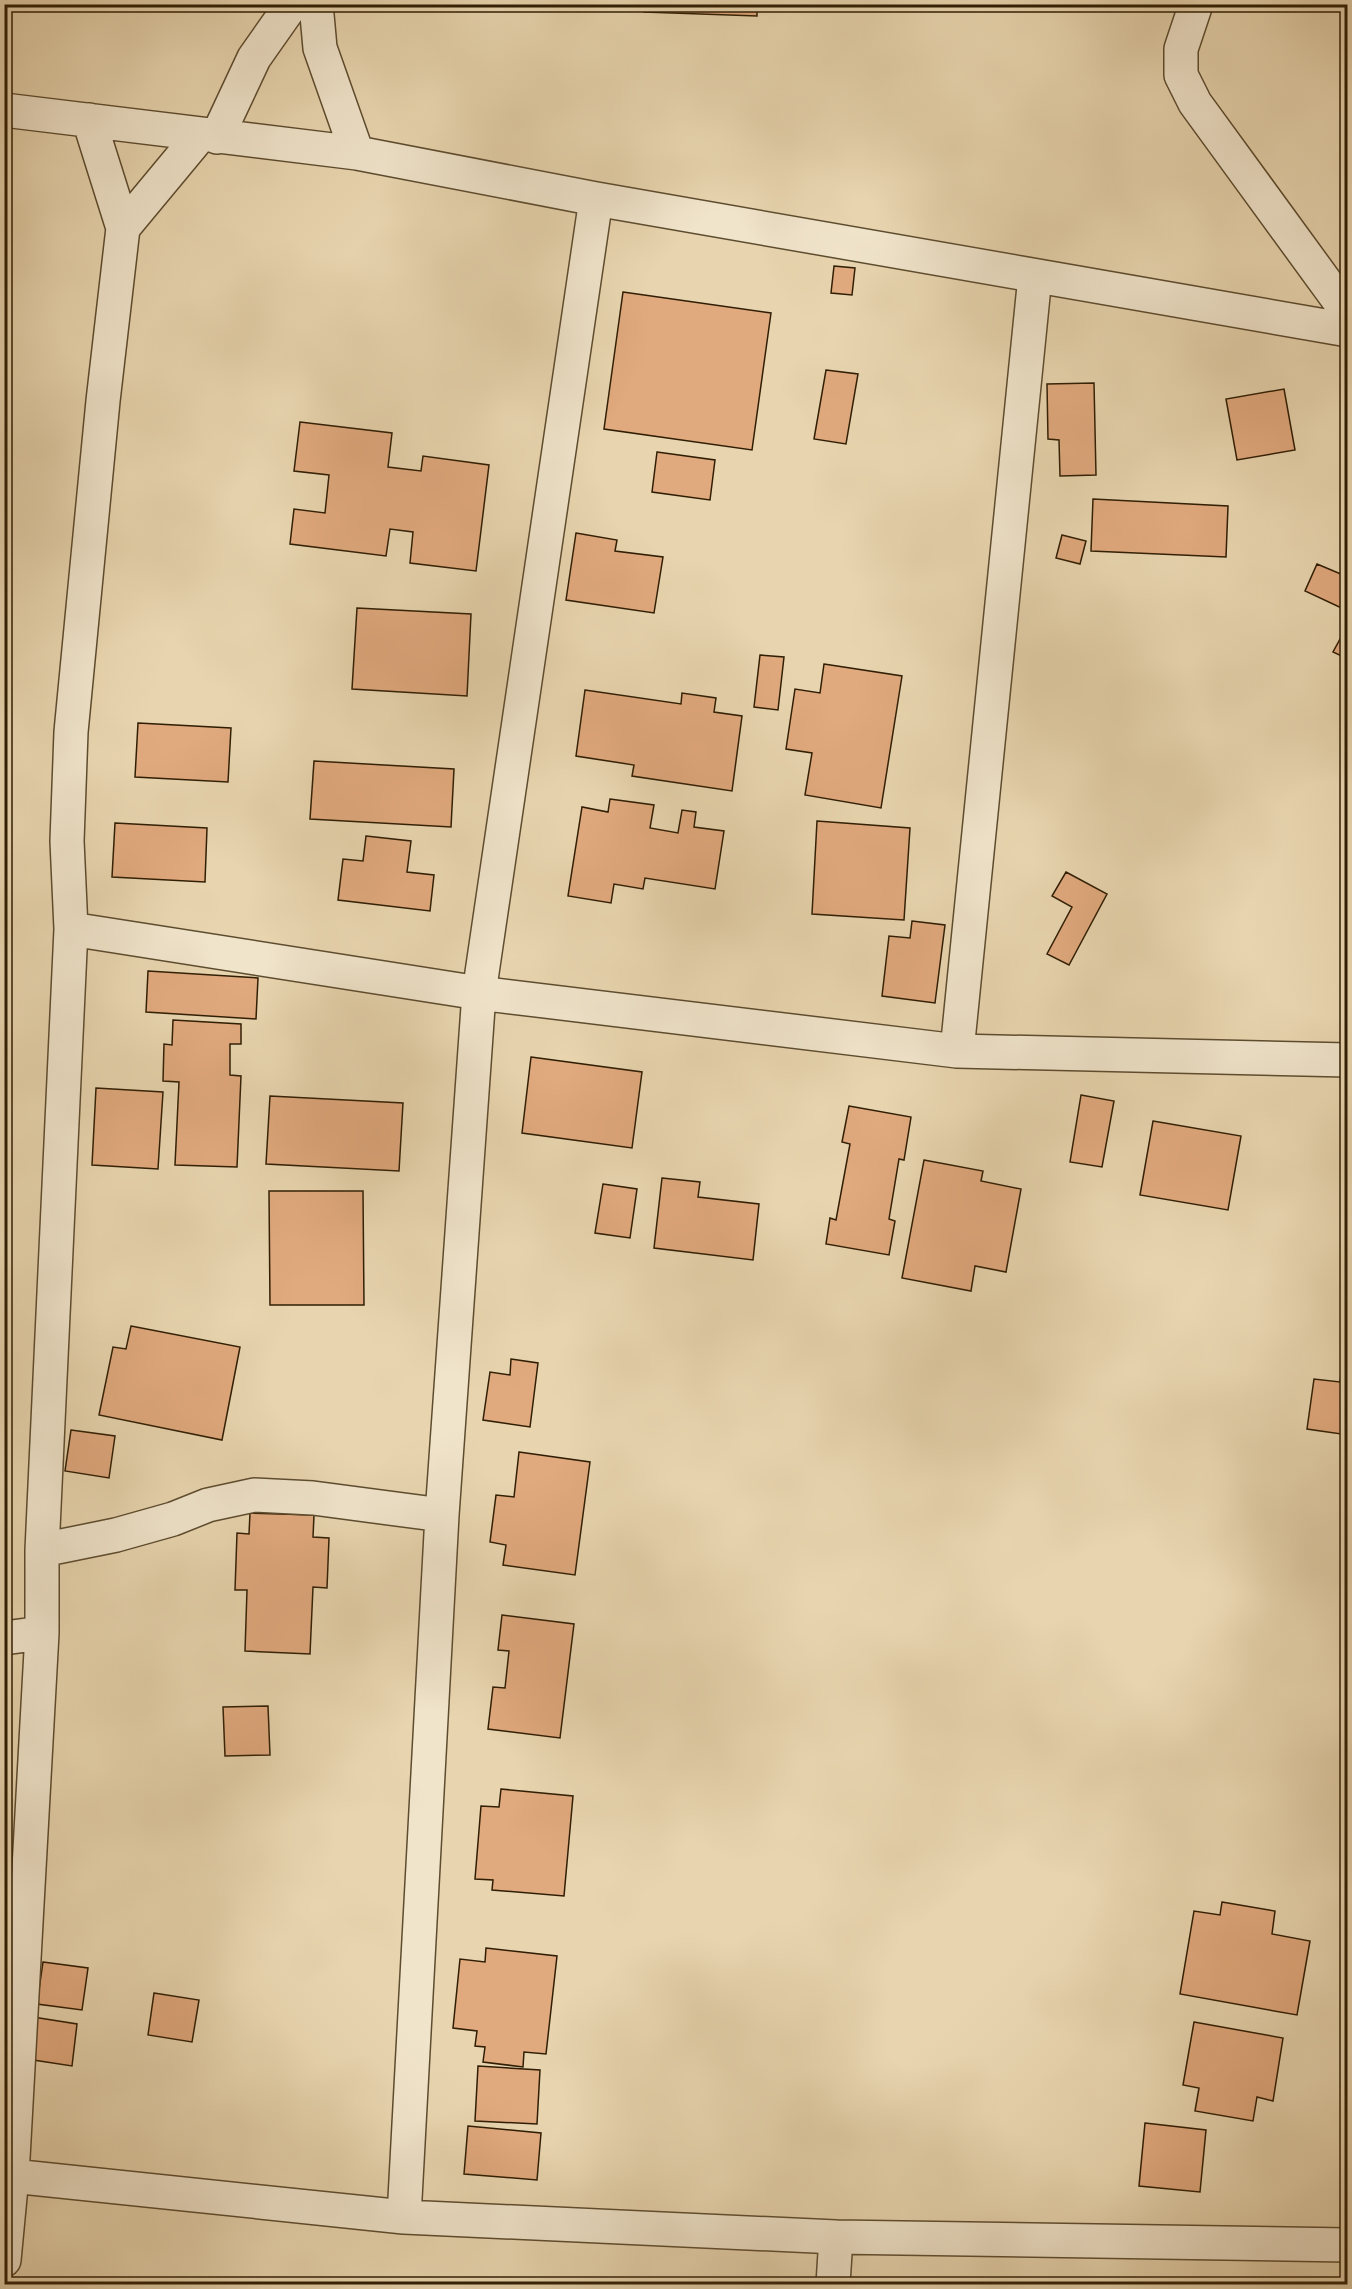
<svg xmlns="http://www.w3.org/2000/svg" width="1352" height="2289" viewBox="0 0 1352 2289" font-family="'IM FELL Great Primer',serif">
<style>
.building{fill:#e1a97e;stroke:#2f1e04;stroke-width:1.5}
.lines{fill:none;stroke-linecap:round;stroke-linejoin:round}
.minor-casing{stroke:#5d4c2f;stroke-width:36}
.minor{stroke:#f0e4cb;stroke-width:33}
</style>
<rect width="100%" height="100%" fill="#e8d5af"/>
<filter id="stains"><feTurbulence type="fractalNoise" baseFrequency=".00333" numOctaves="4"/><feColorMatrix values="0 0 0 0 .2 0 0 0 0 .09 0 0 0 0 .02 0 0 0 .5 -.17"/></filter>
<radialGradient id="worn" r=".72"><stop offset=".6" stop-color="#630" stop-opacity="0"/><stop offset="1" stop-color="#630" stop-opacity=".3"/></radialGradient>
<path class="building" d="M644 4H757V16L644 12Z
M834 266 855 268 852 295 831 293Z
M623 292 771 313 752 450 604 429Z
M826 370 858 374 846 444 814 439Z
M1094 383 1096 475 1060 476 1059 440 1048 439 1047 384Z
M1284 389 1295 450 1237 460 1226 399Z
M300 422 392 433 388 467 421 471 423 456 489 465 476 571 410 563 413 532 390 529 386 556 290 544 294 509 325 513 329 475 294 471Z
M657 452 715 460 710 500 652 492Z
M1093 499 1228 506 1226 557 1091 551Z
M576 533 617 540 615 551 663 557 654 613 566 600Z
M1062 535 1086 541 1080 564 1056 558Z
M1317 564 1348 577V611L1305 591Z
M357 608 471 614 467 696 352 689Z
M1345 630 1348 632V659L1333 652Z
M760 655 784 657 778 710 754 707Z
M824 664 902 676 881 808 805 795 812 753 786 749 795 689 820 693Z
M585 690 681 704 682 693 716 698 714 712 742 716 732 791 632 776 634 765 576 756Z
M138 723 231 728 228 782 135 777Z
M314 761 454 769 451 827 310 819Z
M610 799 654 805 650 828 678 833 682 810 696 812 694 827 724 831 715 889 645 878 643 889 614 884 611 903 568 896 582 807 608 812Z
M817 821 910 828 904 920 812 914Z
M115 823 207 828 205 882 112 877Z
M366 836 411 841 407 872 434 875 430 911 338 900 343 859 363 861Z
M1066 872 1107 894 1069 965 1047 954 1072 907 1052 896Z
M912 921 945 925 935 1003 882 996 889 936 910 938Z
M148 971 258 978 256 1019 146 1012Z
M173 1020 241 1024V1044H230V1075L241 1076 237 1167 175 1165 179 1082 163 1081 164 1044 172 1045Z
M531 1057 642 1072 632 1148 522 1133Z
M96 1088 163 1092 158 1169 92 1165Z
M1081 1095 1114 1101 1102 1167 1070 1162Z
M270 1096 403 1103 399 1171 266 1164Z
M849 1106 911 1117 904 1160 899 1159 889 1219 895 1221 889 1255 826 1244 830 1218 836 1220 850 1144 842 1142Z
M1153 1121 1241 1136 1228 1210 1140 1195Z
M924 1160 983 1171 981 1181 1021 1189 1006 1272 975 1266 971 1291 902 1278Z
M662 1178 700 1182 698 1197 759 1204 753 1260 654 1248Z
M603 1184 637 1189 630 1238 595 1233Z
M269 1191H363L364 1305H270Z
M131 1326 240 1347 222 1440 99 1415 113 1347 126 1349Z
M511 1359 538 1363 530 1427 483 1420 490 1372 510 1375Z
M1342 1366H1348V1435L1307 1429 1314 1379 1340 1382Z
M71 1430 115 1436 109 1478 65 1471Z
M519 1452 590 1462 575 1575 503 1565 506 1545 490 1542 496 1495 514 1497Z
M250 1513 314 1515 313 1537 329 1538 327 1588 313 1587 310 1654 245 1651 247 1590H235L237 1533 249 1534Z
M502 1615 574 1624 560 1738 488 1729 493 1687 505 1688 509 1651 498 1650Z
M268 1706 270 1755 225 1756 223 1707Z
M501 1789 573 1796 564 1896 492 1890 493 1880 475 1879 481 1806 499 1807Z
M1222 1902 1275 1911 1272 1934 1310 1941 1297 2015 1180 1994 1194 1911 1220 1915Z
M486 1948 557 1956 546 2054 524 2052 523 2067 483 2062 485 2047 475 2046 477 2031 453 2028 460 1959 485 1962Z
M43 1962 88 1968 82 2010 37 2004Z
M154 1993 199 2000 192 2042 148 2035Z
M33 2017 77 2024 72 2066 27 2059Z
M1194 2022 1283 2038 1273 2101 1257 2097 1253 2121 1195 2111 1199 2088 1183 2085Z
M478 2066 540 2070 537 2124 475 2121Z
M1145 2123 1206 2130 1200 2192 1139 2186Z
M468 2126 541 2133 537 2180 464 2174Z"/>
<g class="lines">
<g class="minor-casing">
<path id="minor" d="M316 4 320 48 357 153
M1196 4 1181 49V75L1195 103 1348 313
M4 110 357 153 596 199 1348 330
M217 137 254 58 292 4
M123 228 201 134
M71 929 67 841 71 732 103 401 123 228 89 120
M957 1051 1035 276
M42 1550 116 1535 173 1519 208 1505 254 1495 313 1498 442 1515
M4 1638 42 1633
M12 2176 404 2217 836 2237 1348 2245
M404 2217 442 1515 479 993 596 199
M4 2260 12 2176 42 1633V1550L71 929 479 993 957 1051 1348 1060
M833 2284 836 2237"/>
</g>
<use href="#minor" class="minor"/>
</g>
<rect width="1352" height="2289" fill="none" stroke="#e8d5af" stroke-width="24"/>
<rect x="6" y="6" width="1340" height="2277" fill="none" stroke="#2f1e04" stroke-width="3"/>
<rect x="12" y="12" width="1328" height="2265" fill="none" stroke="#2f1e04" stroke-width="1.5"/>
<rect width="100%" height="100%" filter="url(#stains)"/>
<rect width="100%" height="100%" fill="url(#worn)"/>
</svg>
